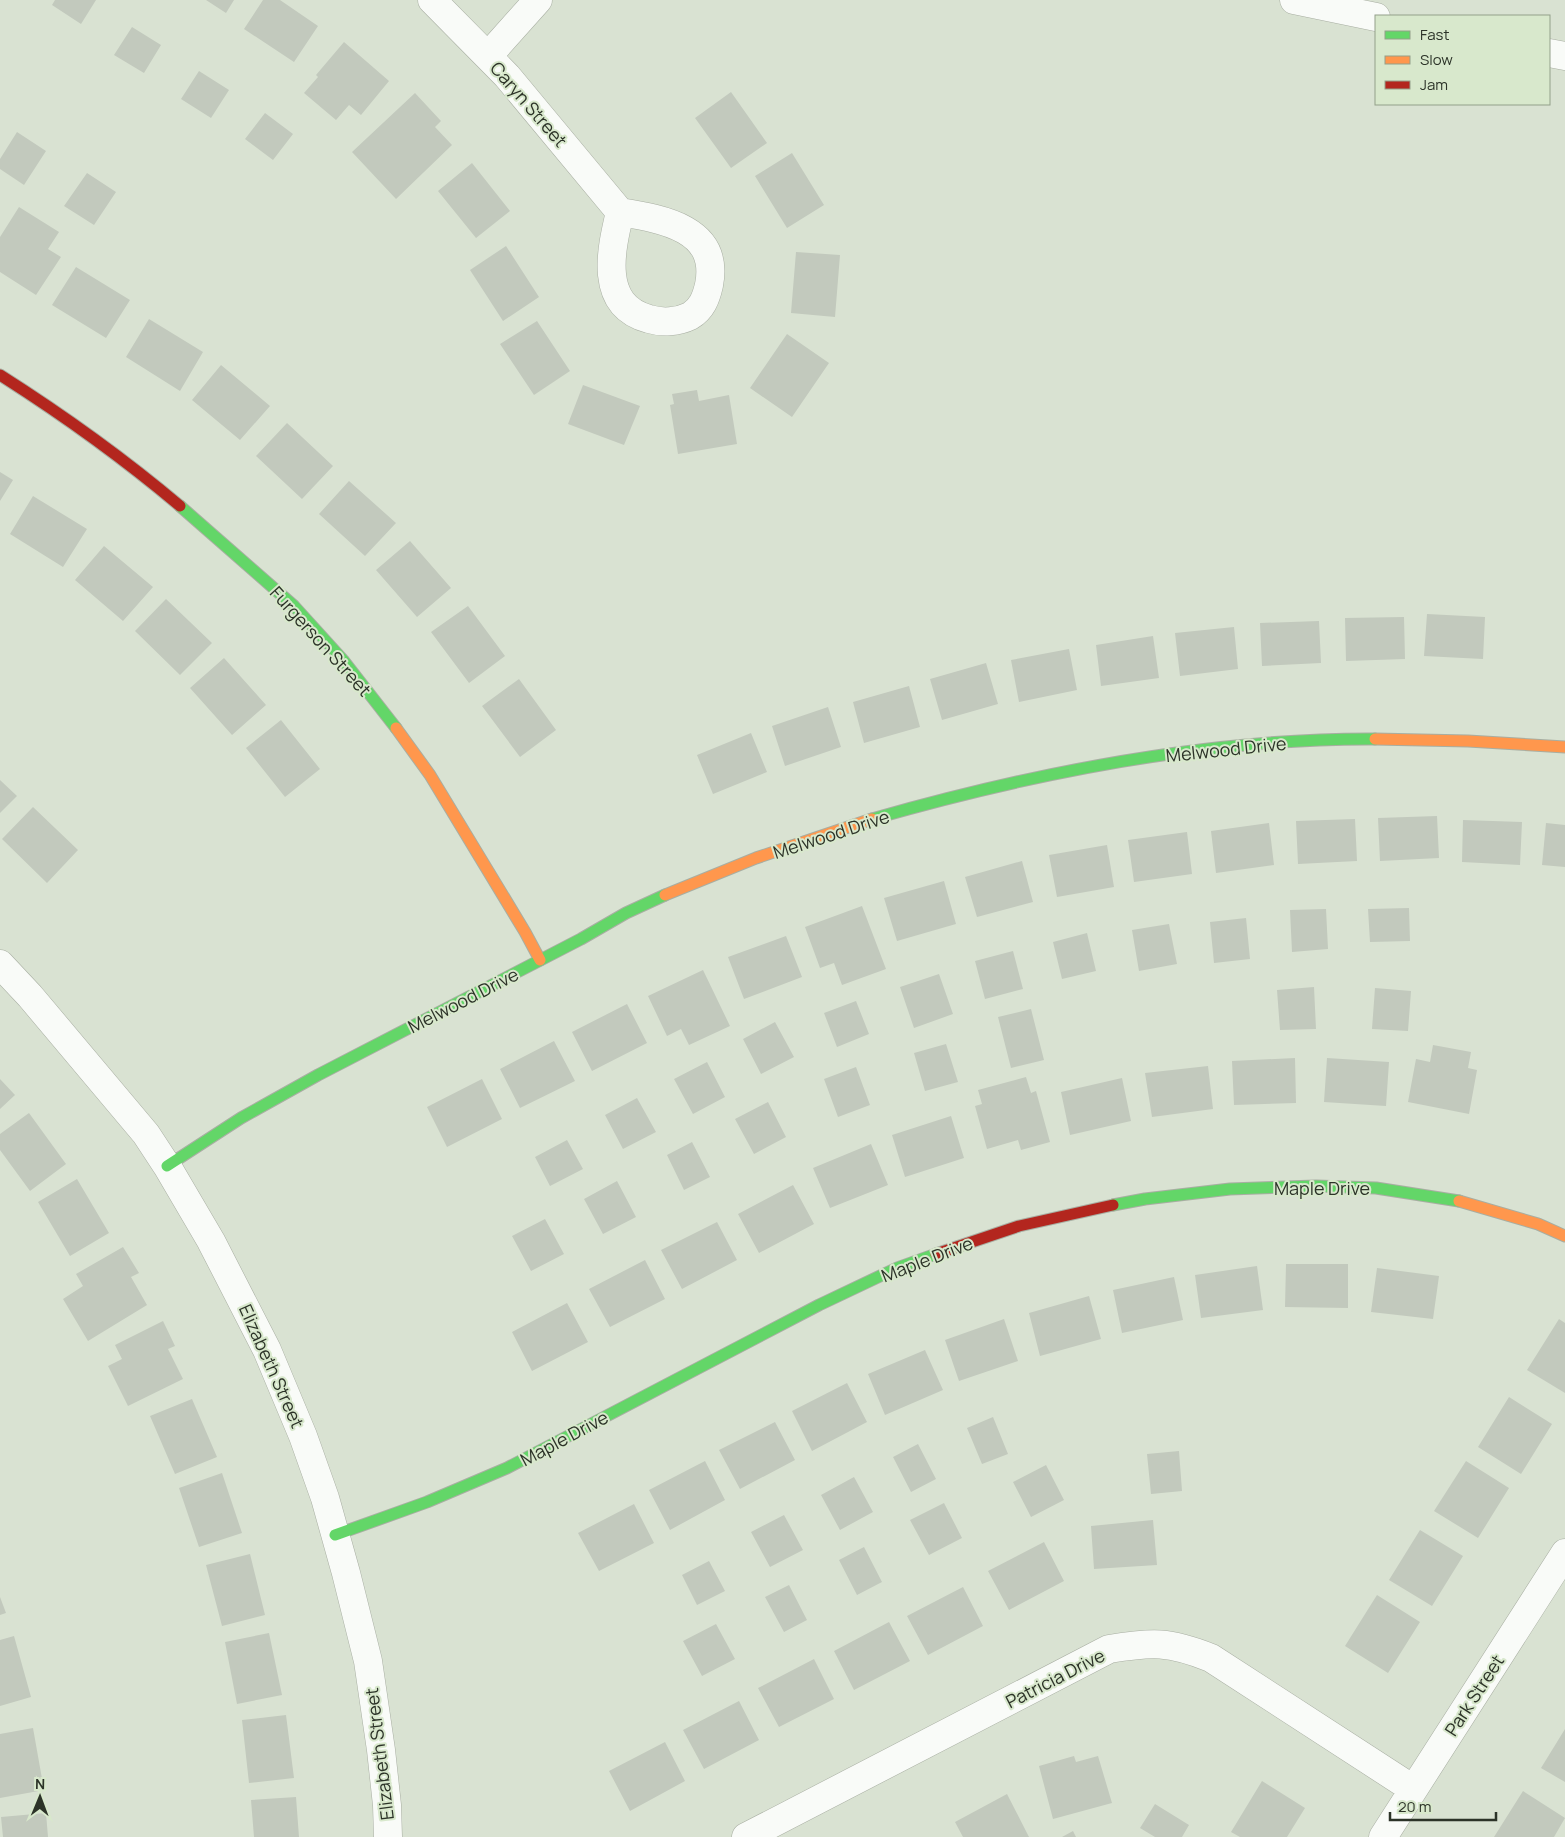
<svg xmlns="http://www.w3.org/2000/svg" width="1565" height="1837" viewBox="0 0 1565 1837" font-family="Manrope,sans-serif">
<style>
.building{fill:#c2c9bd}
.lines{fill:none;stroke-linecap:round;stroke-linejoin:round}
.street-casing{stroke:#a8aea2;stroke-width:29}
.fast-casing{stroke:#a8aea2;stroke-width:13}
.slow-casing{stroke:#a8aea2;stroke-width:13}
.jam-casing{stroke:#a8aea2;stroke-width:13}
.street{stroke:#f9fbf8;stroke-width:28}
.fast{stroke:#63d668;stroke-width:11}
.slow{stroke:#ff974d;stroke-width:11}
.jam{stroke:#b3261e;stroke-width:11}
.labels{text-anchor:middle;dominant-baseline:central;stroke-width:4;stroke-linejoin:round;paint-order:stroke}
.street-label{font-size:18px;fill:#2c3328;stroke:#d8e8cc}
</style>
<rect width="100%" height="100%" fill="#d9e2d2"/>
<path class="building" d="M55 0H96L81 24 52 5Z
M206 0H234L226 13Z
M263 0H280L318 26 294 62 244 29Z
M132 27 161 45 144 73 114 55Z
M344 42 389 81 361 115 349 105 336 120 304 93 318 77 316 75Z
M199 71 229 90 211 118 181 99Z
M731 92 767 143 731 168 695 118Z
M415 93 441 121 435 127 452 145 396 199 352 152Z
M265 113 293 134 273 160 245 139Z
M17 132 46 151 24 185 0 169V159Z
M792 153 824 205 787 228 755 176Z
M472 163 510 211 476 238 438 191Z
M87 173 116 192 94 225 64 206Z
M19 207 59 232 48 249 61 257 36 295 0 272V237Z
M506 246 539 297 503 321 470 270Z
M796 252 840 255 835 317 791 313Z
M76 267 130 300 106 338 52 305Z
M149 319 203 352 180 391 126 357Z
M537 321 570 371 534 395 500 344Z
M787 334 829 363 792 417 750 388Z
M221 365 270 406 240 440 192 400Z
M583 385 640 406 624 445 568 424Z
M697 390 699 401 729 395 737 444 678 454 670 405 674 404 672 394Z
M287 423 333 466 302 499 256 456Z
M0 472 13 480 0 501Z
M349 481 396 523 365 556 319 514Z
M33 496 87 529 63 567 10 534Z
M410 541 451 588 417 617 376 570Z
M104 546 153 587 123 621 75 580Z
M166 599 212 643 180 675 135 631Z
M468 606 505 656 469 683 431 632Z
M1427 614 1485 617 1483 659 1424 656Z
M1404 617 1405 659 1346 661 1345 618Z
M1319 621 1321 663 1262 666 1260 623Z
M1234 627 1238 669 1180 676 1175 633Z
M1153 636 1159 678 1101 686 1096 645Z
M1069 649 1077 690 1019 702 1011 660Z
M224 658 266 705 232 735 190 688Z
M986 663 998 704 942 720 930 679Z
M519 679 556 730 520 757 482 706Z
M909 686 920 727 864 743 853 702Z
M828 707 841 747 785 766 772 726Z
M281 720 320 769 285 797 246 748Z
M751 733 767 772 713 794 697 755Z
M0 780 17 796 0 813Z
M33 807 78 850 47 883 2 839Z
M1437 816 1439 858 1380 861 1378 818Z
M1355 819 1357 861 1298 864 1296 821Z
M1463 820 1522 822 1520 865 1462 862Z
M1269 823 1274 865 1216 873 1211 831Z
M1546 823 1565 825V867L1542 865Z
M1187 832 1192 874 1134 882 1128 840Z
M1107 845 1114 887 1057 897 1049 855Z
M1022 861 1033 902 977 917 965 877Z
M944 881 956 924 897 941 884 898Z
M862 906 886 969 842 985 834 963 820 968 805 927Z
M1409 908 1410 941 1370 942 1368 909Z
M1326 909 1328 949 1292 952 1290 910Z
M1246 918 1250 959 1214 963 1210 922Z
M1169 924 1177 964 1139 971 1132 930Z
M1087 933 1096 971 1062 979 1053 942Z
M786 936 802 977 744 999 728 957Z
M1013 951 1023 989 985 999 975 961Z
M703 970 730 1026 689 1045 681 1029 667 1036 648 996Z
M939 974 953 1014 914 1028 900 987Z
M1314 987 1316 1029 1280 1030 1277 990Z
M1375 988 1411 991 1408 1031 1372 1029Z
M856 1001 869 1034 837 1047 824 1013Z
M627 1004 647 1043 592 1071 572 1032Z
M1031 1009 1044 1060 1011 1068 998 1017Z
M775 1022 794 1057 761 1074 743 1039Z
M554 1041 575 1081 520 1108 500 1069Z
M946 1044 958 1082 925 1091 914 1053Z
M1433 1045 1471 1052 1468 1068 1477 1070 1469 1114 1408 1102 1416 1059 1430 1062Z
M1295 1058 1296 1103 1234 1105 1232 1061Z
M1327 1058 1389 1062 1386 1106 1324 1102Z
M707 1062 725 1097 693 1114 674 1079Z
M1208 1066 1213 1109 1152 1117 1145 1073Z
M856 1067 870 1105 838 1117 824 1079Z
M1026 1077 1031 1093 1036 1091 1050 1142 1021 1150 1018 1140 987 1149 975 1106 982 1104 978 1090Z
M1122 1078 1131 1121 1070 1135 1061 1092Z
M0 1079 15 1095 0 1109Z
M482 1079 502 1119 447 1147 427 1107Z
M637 1098 656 1132 623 1149 605 1115Z
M768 1102 786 1137 754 1154 735 1119Z
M29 1113 66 1164 30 1191 0 1150V1134Z
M951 1116 964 1158 905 1177 892 1135Z
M567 1140 583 1169 550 1186 535 1157Z
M692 1142 710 1177 684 1190 667 1155Z
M871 1144 888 1185 830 1208 813 1168Z
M77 1179 109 1233 70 1256 38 1202Z
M617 1181 636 1217 603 1234 584 1199Z
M793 1185 814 1224 759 1253 738 1214Z
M545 1219 564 1254 531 1271 512 1236Z
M717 1222 737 1260 682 1289 661 1250Z
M123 1247 139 1273 131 1277 147 1305 88 1341 63 1299 83 1286 76 1274Z
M645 1260 665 1299 610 1327 589 1289Z
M1286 1264H1348V1308L1285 1307Z
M1257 1266 1263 1310 1201 1318 1195 1275Z
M1377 1268 1439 1276 1433 1319 1371 1312Z
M1174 1277 1183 1320 1122 1333 1113 1290Z
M1089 1296 1101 1339 1040 1356 1029 1313Z
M567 1303 588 1342 532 1371 512 1332Z
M1004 1319 1018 1361 959 1381 945 1340Z
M1559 1319 1565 1323V1393L1527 1370Z
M163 1321 175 1346 168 1349 183 1379 128 1406 108 1366 122 1359 115 1345Z
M925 1350 943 1390 885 1415 868 1374Z
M847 1383 867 1422 812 1451 792 1411Z
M1509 1397 1552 1424 1521 1474 1478 1447Z
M192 1399 217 1457 175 1474 150 1416Z
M993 1417 1008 1454 982 1464 967 1428Z
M775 1422 795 1460 740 1489 719 1450Z
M918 1444 936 1479 911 1492 893 1457Z
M1179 1451 1182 1491 1151 1494 1147 1454Z
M705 1461 725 1500 670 1530 649 1490Z
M1466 1461 1509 1488 1478 1538 1434 1511Z
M1046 1465 1064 1500 1031 1517 1013 1482Z
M222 1473 242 1533 199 1547 179 1488Z
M854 1477 873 1512 840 1530 821 1495Z
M944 1503 962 1538 929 1555 910 1520Z
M634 1504 654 1543 599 1571 578 1533Z
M784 1515 803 1550 770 1567 751 1532Z
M1153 1520 1157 1565 1094 1569 1091 1526Z
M1420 1530 1463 1556 1432 1606 1389 1580Z
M1044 1542 1064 1581 1009 1610 988 1571Z
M864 1547 882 1582 857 1595 839 1560Z
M250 1554 265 1615 222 1626 206 1565Z
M709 1561 725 1591 697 1605 682 1575Z
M789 1585 807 1620 784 1632 765 1597Z
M963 1587 983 1626 928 1655 907 1616Z
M1377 1595 1420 1622 1388 1673 1345 1646Z
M0 1597 6 1613 0 1615Z
M889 1622 910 1661 854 1690 834 1651Z
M716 1624 735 1659 702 1676 683 1641Z
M269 1633 282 1695 237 1704 225 1642Z
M14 1636 31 1697 0 1706V1640Z
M814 1659 834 1699 779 1727 758 1688Z
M739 1701 759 1740 704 1769 683 1730Z
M286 1715 294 1778 249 1783 242 1720Z
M33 1728 44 1790 0 1798V1734Z
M1565 1729V1782L1541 1768Z
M665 1742 685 1781 630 1811 609 1771Z
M1074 1756 1076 1762 1098 1756 1112 1803 1053 1819 1039 1766Z
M1262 1781 1305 1808 1287 1837H1240L1231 1832Z
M1523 1791 1565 1818 1554 1837H1494Z
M1007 1794 1029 1837H963L955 1822Z
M296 1797 299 1837H254L251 1800Z
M1155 1804 1189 1825 1182 1837H1155L1140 1828Z
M46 1813 48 1837H3L1 1817Z
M1073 1831 1076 1837H1062Z"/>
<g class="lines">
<g class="street-casing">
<path id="street" d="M432 0 507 76 620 212C662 219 720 228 709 285 706 298 702 309 690 316 678 322 662 323 649 319 598 305 611 250 620 212
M1294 0 1376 17
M1549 53 1565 56
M488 56 538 0
M0 964 30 996 146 1134 167 1166 211 1241 267 1350 303 1436 325 1498 346 1573 368 1661 381 1750 387 1805 388 1837
M746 1837 1109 1649C1152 1642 1169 1641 1211 1658L1413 1789
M1383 1837 1565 1553"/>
</g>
<g class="fast-casing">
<path id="fast" d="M180 506 294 606 343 660 396 728
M872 819C1033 773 1207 738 1375 739
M167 1166 241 1118 318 1075 581 939 626 913 665 895
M1113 1205 1145 1199 1230 1189 1316 1186 1376 1188 1459 1201
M335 1535 427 1502 507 1468 819 1305 897 1268 936 1254"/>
</g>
<g class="slow-casing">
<path id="slow" d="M396 728 430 775 525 932 540 960
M1375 739 1468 741 1565 747
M665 895 756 858 872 819
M1459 1201 1538 1224 1565 1236"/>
</g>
<g class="jam-casing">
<path id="jam" d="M0 375C63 415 123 458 180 506
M936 1254 1019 1226 1113 1205"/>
</g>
<use href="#street" class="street"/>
<use href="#fast" class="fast"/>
<use href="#slow" class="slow"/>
<use href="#jam" class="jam"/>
</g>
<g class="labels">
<g class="street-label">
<text transform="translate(529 104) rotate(49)">Caryn Street</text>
<text transform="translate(321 641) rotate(48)">Furgerson Street</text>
<text transform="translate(1226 749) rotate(-6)">Melwood Drive</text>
<text transform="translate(831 834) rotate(-18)">Melwood Drive</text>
<text transform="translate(463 1000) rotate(-27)">Melwood Drive</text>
<text x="1322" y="1188">Maple Drive</text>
<text transform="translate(927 1259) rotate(-21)">Maple Drive</text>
<text transform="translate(272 1366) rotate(66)">Elizabeth Street</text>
<text transform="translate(564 1438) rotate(-28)">Maple Drive</text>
<text transform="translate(1055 1678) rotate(-27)">Patricia Drive</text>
<text transform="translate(1474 1695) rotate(-57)">Park Street</text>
<text transform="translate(379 1754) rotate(-97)">Elizabeth Street</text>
</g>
</g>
<rect x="1375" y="15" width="175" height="90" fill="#d8e8cc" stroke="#93a08a"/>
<rect x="1385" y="31" width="25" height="8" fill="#63d668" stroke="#93a08a"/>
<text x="1420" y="40" font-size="15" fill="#2c3328">Fast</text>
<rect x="1385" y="56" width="25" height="8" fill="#ff974d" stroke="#93a08a"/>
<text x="1420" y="65" font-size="15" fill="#2c3328">Slow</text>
<rect x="1385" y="81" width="25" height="8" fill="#b3261e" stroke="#93a08a"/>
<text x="1420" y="90" font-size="15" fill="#2c3328">Jam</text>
<g transform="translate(40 1797) rotate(1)" stroke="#d8e8cc" stroke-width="4" paint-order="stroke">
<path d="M0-4L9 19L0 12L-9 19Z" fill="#2c3328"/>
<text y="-8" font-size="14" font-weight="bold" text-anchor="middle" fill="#2c3328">N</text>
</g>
<path d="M1390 1812v8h106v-8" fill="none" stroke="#2c3328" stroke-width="2.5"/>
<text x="1398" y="1812" font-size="15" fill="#2c3328" stroke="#d8e8cc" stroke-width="4" paint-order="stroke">20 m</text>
</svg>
